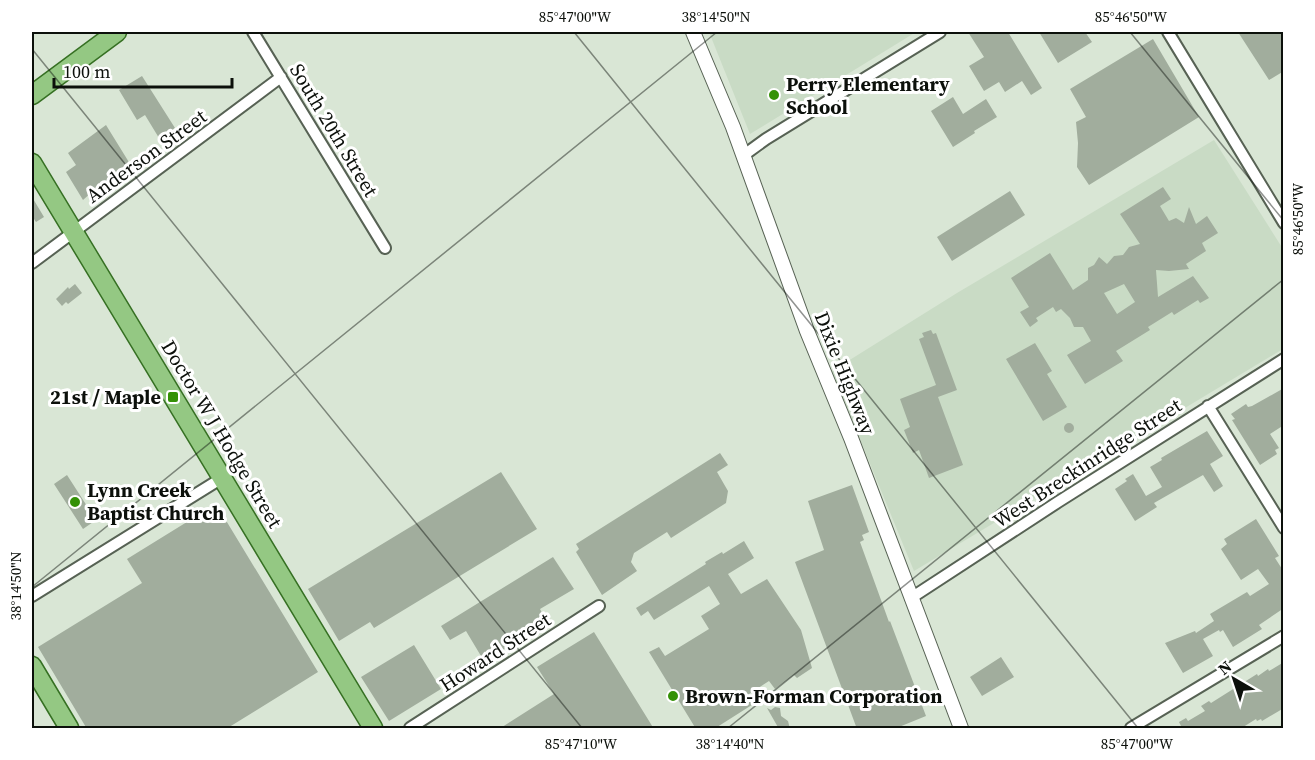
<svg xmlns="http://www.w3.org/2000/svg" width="1315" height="760" viewBox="0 0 1315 760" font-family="'Source Serif 4',serif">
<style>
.built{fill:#c9dbc5}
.building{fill:#a1ad9d;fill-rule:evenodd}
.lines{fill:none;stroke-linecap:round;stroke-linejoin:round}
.minor-casing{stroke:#576254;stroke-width:14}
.tertiary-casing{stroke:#576254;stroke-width:16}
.primary-casing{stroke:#367023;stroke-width:21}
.minor{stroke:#fff;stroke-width:10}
.tertiary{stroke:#fff;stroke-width:14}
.primary{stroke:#94c883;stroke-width:18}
.ticks{fill:none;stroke:#0c100b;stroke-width:1.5;stroke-opacity:0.45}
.poi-dot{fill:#349106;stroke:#fff;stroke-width:2}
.labels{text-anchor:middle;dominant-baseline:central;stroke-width:6;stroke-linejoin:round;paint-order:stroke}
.poi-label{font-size:20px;font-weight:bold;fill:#0c100b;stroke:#fff;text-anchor:start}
.street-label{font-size:20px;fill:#0c100b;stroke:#fff}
.neatline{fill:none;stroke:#0c100b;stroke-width:2}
.ticks-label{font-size:15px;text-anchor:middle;fill:#0c100b}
</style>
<rect width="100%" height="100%" fill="#d9e6d5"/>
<path class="built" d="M709 32H916L750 134Z
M1214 140 1283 249V349L914 571 832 371 957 293Z"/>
<path class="building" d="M968 32H1008L1042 88 1031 95 1022 81 1005 92 999 82 984 91 969 66 984 57Z
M1039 32H1085L1092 42 1058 63Z
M1238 32H1284V71L1269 80Z
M1153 39 1199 117 1089 185 1077 167 1078 143 1076 122 1086 117 1070 89Z
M142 76 175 128 159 138 145 115 137 120 119 90Z
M953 97 963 114 986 99 997 117 974 131 975 133 953 147 931 111Z
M106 125 135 172 98 201 92 192 83 200 66 172 76 165 68 153Z
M1163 187 1171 199 1160 206 1169 221 1176 218 1184 223 1189 207 1196 224 1207 216 1218 233 1202 243 1206 251 1186 264 1189 269 1169 271 1156 270 1158 297 1193 276 1209 298 1200 303 1198 300 1174 315 1172 312 1148 327 1150 330 1116 351 1123 361 1085 384 1067 355 1091 341 1083 327H1074L1070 318 1061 309 1056 312 1053 307 1036 318 1038 321 1030 327 1020 312 1029 307 1011 278 1050 253 1073 290 1088 280V268L1094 265 1099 257 1107 264 1114 256 1123 255 1129 247 1140 244 1120 214ZM1124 284 1135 302 1117 314 1104 293Z
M1010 191 1025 215 952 261 937 237Z
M32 197 44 217 36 222 32 216Z
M75 284 82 293 68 304 66 302 62 306 56 299 68 287 69 289Z
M931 330 933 334 936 333 957 390 938 397 963 465 929 478 919 450 913 453 904 430 910 427 900 399 936 385 919 339 924 337 922 333Z
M1035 343 1052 371 1047 374 1067 407 1043 421 1006 359Z
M1284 388V425L1270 434 1279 448 1275 450 1277 454 1260 465 1232 420 1235 419 1231 414 1246 404 1248 407 1252 406Z
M1064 428a5 5 0 1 1 10 0a5 5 0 1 1-10 0Z
M1207 431 1223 456 1210 464 1223 486 1214 492 1203 475 1154 503 1157 507 1135 521 1115 489 1127 481 1125 479 1133 474 1146 496 1162 487 1150 467 1162 460 1161 458Z
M720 453 728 465 717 472 728 491 726 503 671 538 667 532 634 553 631 562 637 571 602 595 576 552 579 549 576 544Z
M501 472 537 529 374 628 370 622 339 641 308 589Z
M67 475 96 520 83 529 54 484Z
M852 485 869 532 862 535 864 540 860 542 889 622 890 621 926 716 894 729H857L795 562 824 550 808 501Z
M216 504 318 672 226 729H87L38 647 142 583 127 559Z
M1256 519 1279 556 1275 558 1284 572V608L1259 625 1262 629 1233 647 1223 630 1220 632 1219 630 1203 639 1213 656 1183 673 1165 643 1195 631 1196 633 1214 621 1210 614 1247 592 1250 596 1269 584 1258 569 1241 580 1221 549 1227 544 1224 539Z
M744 541 754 558 728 574 741 594 767 579 801 630 812 668 797 678 794 675 775 689 769 681 749 694 755 703 714 729H696L649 652 659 647 665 656 709 629 701 616 720 604 709 586 654 620 648 611 641 616 636 608 706 564 705 562 722 552 723 554Z
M553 557 574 589 540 609 543 615 539 617 544 625 484 661 466 631 450 640 441 626Z
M594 632 654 729H499L554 694 537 667Z
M414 645 441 689 389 721 361 677Z
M1001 657 1014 677 982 696 970 677Z
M1284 662V708L1262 721 1261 719 1257 721 1256 719 1240 729H1176L1181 726 1179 722 1186 718 1188 721 1205 711 1201 706 1209 701 1211 703 1257 674 1258 676 1268 669 1269 671Z
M775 707 780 708 781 716 788 721 790 729H779L767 708 771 710Z"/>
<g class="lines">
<g class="minor-casing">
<path id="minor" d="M253 32 385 248
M1168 32 1284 223
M744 155 766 139 940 32
M32 263 281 77
M1208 406 1284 528
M32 596 222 478
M911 598 1058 502 1284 359
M410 728 599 606
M1131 728 1284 636"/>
</g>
<g class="tertiary-casing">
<path id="tertiary" d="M693 32 733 127 807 331 851 438 961 728"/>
</g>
<g class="primary-casing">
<path id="primary" d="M32 95 117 32
M32 163 373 728
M32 666 69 728"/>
</g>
<use href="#minor" class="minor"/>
<use href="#tertiary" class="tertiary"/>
<use href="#primary" class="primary"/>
</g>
<path class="ticks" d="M574 32 1138 728M1130 32 1284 221M32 49 582 728M32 587 717 32M728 728 1284 279"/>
<g class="poi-dot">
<circle cx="774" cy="95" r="6"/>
<rect x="167" y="391" width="12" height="12" rx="3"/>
<circle cx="75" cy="502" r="6"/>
<circle cx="673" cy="696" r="6"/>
</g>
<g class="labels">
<g class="poi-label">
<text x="786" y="84">Perry Elementary<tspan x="786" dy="23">School</tspan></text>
<text x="161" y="397" text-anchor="end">21st / Maple</text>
<text x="87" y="490">Lynn Creek<tspan x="87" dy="23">Baptist Church</tspan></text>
<text x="685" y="696">Brown-Forman Corporation</text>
</g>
<g class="street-label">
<text transform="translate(334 130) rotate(59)">South 20th Street</text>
<text transform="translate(146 156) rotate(-36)">Anderson Street</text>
<text transform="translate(845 373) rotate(68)">Dixie Highway</text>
<text transform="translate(222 434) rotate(59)">Doctor W J Hodge Street</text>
<text transform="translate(1087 463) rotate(-33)">West Breckinridge Street</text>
<text transform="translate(495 652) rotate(-33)">Howard Street</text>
</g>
</g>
<rect width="1315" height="760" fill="none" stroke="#ffffff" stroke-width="66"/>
<g transform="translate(1234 679) rotate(321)" stroke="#ffffff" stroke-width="4.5" paint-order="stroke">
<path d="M0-4.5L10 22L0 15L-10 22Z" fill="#0c100b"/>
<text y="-9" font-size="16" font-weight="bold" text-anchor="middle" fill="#0c100b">N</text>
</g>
<path d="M54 78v9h178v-9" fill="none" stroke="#0c100b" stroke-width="3"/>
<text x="63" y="78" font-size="18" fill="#0c100b" stroke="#ffffff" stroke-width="4.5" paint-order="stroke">100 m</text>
<rect x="33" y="33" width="1249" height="694" class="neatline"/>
<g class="ticks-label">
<text x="575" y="22">85°47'00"W</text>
<text x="716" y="22">38°14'50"N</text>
<text x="1131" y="22">85°46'50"W</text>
<text transform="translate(1298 219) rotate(-90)" y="5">85°46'50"W</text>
<text transform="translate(16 586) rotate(-90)" y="5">38°14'50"N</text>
<text x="581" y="749">85°47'10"W</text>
<text x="730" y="749">38°14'40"N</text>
<text x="1137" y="749">85°47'00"W</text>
</g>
</svg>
